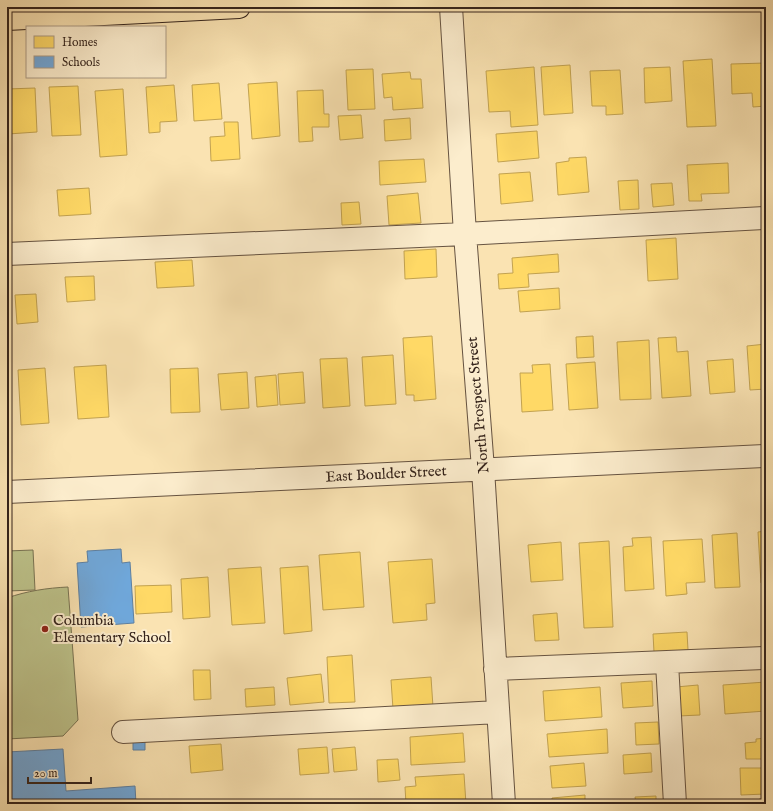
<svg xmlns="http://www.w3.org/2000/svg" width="773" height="811" viewBox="0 0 773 811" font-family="'IM FELL English',serif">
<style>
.green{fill:#bec48c;stroke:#797454}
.homes{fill:#ffd966;stroke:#c2a250}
.schools{fill:#6fa8dc;stroke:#5d80a2}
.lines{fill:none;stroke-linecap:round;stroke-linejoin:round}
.minor-casing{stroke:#665341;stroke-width:24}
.major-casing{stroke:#34231b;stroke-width:24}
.minor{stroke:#fcedcd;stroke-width:22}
.major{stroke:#fae3b2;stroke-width:22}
.poi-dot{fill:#8f2418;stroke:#fcedcd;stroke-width:1.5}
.labels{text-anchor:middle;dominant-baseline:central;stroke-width:4;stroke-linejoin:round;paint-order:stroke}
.street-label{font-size:15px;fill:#34231b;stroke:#fcedcd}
.poi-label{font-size:15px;fill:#34231b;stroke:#fcedcd;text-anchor:start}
</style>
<rect width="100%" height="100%" fill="#fae3b2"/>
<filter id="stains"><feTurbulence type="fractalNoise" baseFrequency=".005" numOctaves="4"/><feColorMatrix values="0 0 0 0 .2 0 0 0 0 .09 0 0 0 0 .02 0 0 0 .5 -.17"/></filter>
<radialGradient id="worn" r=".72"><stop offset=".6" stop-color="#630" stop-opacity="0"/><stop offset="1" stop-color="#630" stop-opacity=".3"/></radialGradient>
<path class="green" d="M33 550 35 590 7 591V551Z
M68 587 78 720 63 736 7 739V598C27 591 47 588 68 587Z"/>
<path class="homes" d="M712 59 716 126 687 127 683 61Z
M766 63V106L753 107 752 93 732 94 731 64Z
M570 65 573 113 544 115 541 67Z
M534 67 538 125 511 127 510 111 489 112 486 71Z
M670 67 672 101 645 103 644 68Z
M373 69 375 109 348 110 346 70Z
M620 70 623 114 606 115V106H592L590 71Z
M410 72 411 79H421L423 108 393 110 392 97 384 98 382 74Z
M277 82 280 136 252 139 248 84Z
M219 83 222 119 194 121 192 85Z
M174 85 177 121 160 122V132L149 133 146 87Z
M78 86 81 135 52 136 49 87Z
M35 88 37 132 8 134 7 89Z
M123 89 127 155 100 157 95 91Z
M323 90 324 114H329V127H312L313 141 299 142 297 91Z
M361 115 363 138 340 140 338 116Z
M410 118 411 139 385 141 384 120Z
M224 122H238L240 159 211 161 210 137 225 136Z
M537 131 539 158 498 162 496 134Z
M586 157 589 192 558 195 556 163 569 161V158Z
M424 159 426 182 380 185 379 161Z
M728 163 729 193 701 194 702 201H689L687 165Z
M530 172 533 201 501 204 499 174Z
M638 180 639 209 620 210 618 181Z
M672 183 674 205 653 207 651 184Z
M89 188 91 214 59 216 57 190Z
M418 193 421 223 389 225 387 196Z
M359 202 361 224 342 225 341 203Z
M676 238 678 279 648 281 646 240Z
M436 249 437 277 405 279 404 251Z
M558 254 559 272 528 274 529 287 499 289 498 274 513 273 512 258Z
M192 260 194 286 157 288 155 262Z
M94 276 95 300 67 302 65 277Z
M559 288 560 309 520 312 518 291Z
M36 294 38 322 17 324 15 295Z
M432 336 436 399 414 401V395H406L403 338Z
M593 336 594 357 577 358 576 337Z
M676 337 677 352 688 351 691 396 662 398 658 338Z
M649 340 651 399 620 400 617 342Z
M766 344V389L750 390 747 346Z
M393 355 396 404 365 406 362 357Z
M347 358 350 406 323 408 320 359Z
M733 359 735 392 710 394 707 361Z
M595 362 598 408 569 410 566 364Z
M550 364 553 410 522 412 520 373H533L532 365Z
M106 365 109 417 78 419 74 367Z
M45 368 49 423 21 425 18 370Z
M198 368 200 412 171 413 170 369Z
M247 372 249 408 221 410 218 374Z
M303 372 305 403 280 405 278 374Z
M276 375 278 405 257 407 255 377Z
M766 531V583H761L758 532Z
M737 533 740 587 715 588 712 535Z
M651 537 654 589 625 591 623 547 633 546 632 538Z
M702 539 705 582 686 583 687 594 666 596 663 541Z
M609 541 613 627 584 628 579 543Z
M561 542 563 580 531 582 528 545Z
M360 552 364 607 323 610 319 555Z
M432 559 435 603 426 604 427 620 393 623 388 562Z
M308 566 312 631 284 634 280 568Z
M261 567 265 623 232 625 228 569Z
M208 577 210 617 183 619 181 579Z
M171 585 172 612 136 614 135 586Z
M557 613 559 640 535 641 533 615Z
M687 632 688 650 654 652 653 634Z
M352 655 355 702 329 703 327 657Z
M193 670H210L211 699 194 700Z
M321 674 324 702 290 705 287 678Z
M431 677 433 707 393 709 391 680Z
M652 681 653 706 623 708 621 683Z
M766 682V711L725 714 723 685Z
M698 685 700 715 678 716 676 687Z
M274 687 275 705 246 707 245 689Z
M600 687 602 717 545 721 543 691Z
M658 722 659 744 636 745 635 723Z
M607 729 608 753 549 757 547 734Z
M463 733 465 762 411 765 410 737Z
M766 738V763L764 764V759H746L745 743 756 742V739Z
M221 744 223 770 191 773 189 746Z
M327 747 329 773 300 775 298 749Z
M355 747 357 770 334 772 332 749Z
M651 753 652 772 624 774 623 755Z
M398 759 400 780 378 782 377 760Z
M584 763 586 786 552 788 550 766Z
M740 768H766V794L741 795Z
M464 774 466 804H406L405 787 416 786 415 777Z
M585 795V804H552V798Z
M656 796V804H636L635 797Z
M759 799H766V804H759Z"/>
<path class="schools" d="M121 549 122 563 130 562 134 623 81 627 77 563 88 562 87 551Z
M133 741H145V750H133Z
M63 749 66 791 135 786 136 804H7V752Z"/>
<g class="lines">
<g class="minor-casing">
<path id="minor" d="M451 7 465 234 483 469 504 804
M7 254 465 234 766 218
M7 492 766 456
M667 663 675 804
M495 669 766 658
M123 732 498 712"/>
</g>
<g class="major-casing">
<path id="major" d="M7 19 239 7"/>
</g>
<use href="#minor" class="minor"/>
<use href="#major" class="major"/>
</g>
<circle class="poi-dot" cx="45" cy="629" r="4"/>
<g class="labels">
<g class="street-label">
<text transform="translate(478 405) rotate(-95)">North Prospect Street</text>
<text transform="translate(386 474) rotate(-3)">East Boulder Street</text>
</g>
<g class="poi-label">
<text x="53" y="620">Columbia<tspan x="53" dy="17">Elementary School</tspan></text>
</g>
</g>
<rect width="773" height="811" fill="none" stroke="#fae3b2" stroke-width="24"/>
<rect x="8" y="8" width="757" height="795" fill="none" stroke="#34231b" stroke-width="2"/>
<rect x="12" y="12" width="749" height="787" fill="none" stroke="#34231b"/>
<rect x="26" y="26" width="140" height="52" fill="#fcedcd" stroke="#ac9c86"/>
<rect x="34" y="36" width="20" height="12" fill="#ffd966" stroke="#ac9c86"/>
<text x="62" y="46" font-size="12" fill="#34231b">Homes</text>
<rect x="34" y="56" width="20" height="12" fill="#6fa8dc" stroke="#ac9c86"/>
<text x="62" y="66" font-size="12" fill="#34231b">Schools</text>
<path d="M28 777v6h63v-6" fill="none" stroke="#34231b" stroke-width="2"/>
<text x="34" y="777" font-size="12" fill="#34231b" stroke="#fcedcd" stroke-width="3" paint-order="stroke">20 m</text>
<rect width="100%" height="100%" filter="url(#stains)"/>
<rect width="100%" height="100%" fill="url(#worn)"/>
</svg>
